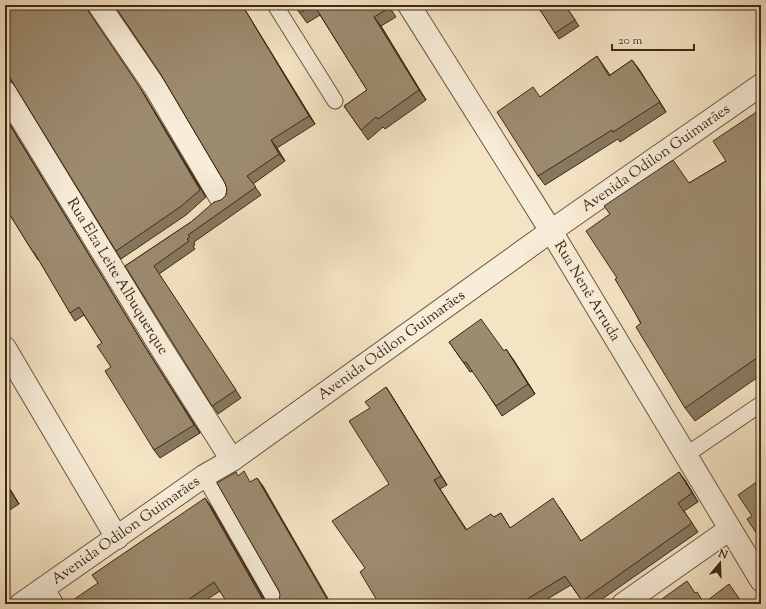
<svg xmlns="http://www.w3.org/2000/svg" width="766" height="609" viewBox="0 0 766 609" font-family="'Sorts Mill Goudy',serif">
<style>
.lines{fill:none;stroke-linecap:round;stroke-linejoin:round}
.service-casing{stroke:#6b5840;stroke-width:17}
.minor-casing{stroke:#6b5840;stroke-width:24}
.tertiary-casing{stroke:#6b5840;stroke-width:24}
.service{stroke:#f8edd9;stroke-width:15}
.minor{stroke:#f8edd9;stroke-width:22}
.tertiary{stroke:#f8edd9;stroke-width:22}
.wall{fill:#877860;stroke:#3d2a14}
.shaded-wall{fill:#6e614e;stroke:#3d2a14}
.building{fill:#9d8b70;stroke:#3d2a14}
.labels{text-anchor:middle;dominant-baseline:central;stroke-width:3;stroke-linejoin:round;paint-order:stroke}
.street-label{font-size:15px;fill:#3d2a14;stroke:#f8edd9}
</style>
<rect width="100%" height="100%" fill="#f5e4c4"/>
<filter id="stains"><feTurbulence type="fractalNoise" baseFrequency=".005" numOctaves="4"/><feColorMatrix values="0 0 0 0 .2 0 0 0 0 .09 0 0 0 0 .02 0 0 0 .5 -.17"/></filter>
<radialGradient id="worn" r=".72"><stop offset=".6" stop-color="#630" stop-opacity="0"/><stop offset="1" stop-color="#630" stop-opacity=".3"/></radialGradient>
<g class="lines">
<g class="service-casing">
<path id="service" d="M275 5 335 101
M686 455 761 404
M204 476 277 604"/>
</g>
<g class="minor-casing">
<g id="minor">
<path d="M99 5 155 87 220 197"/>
<path id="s1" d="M409 5 551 231 761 580"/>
<path id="s2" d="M5 92 158 343 232 460"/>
<path d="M5 348 117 538"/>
<path d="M43 589 52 604"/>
<path d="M623 604 730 529"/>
</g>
</g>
<g class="tertiary-casing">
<g id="tertiary">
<path id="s3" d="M21 604 204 476 232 460 551 231 761 85"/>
</g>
</g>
<use href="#service" class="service"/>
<use href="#minor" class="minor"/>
<use href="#tertiary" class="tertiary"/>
</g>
<path class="wall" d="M5 5 87 6 88 12 144 94 206 197 186 215 121 259 116 251 14 84 11 81 5 80Z
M114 5H242L315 124 277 148 285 161 253 184 261 195 194 242 195 245 193 246 195 249 159 274 241 398 218 414 125 266 191 222 221 200 226 195 227 189 225 183 160 73Z
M294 5H388L396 17 381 26 426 100 385 129 383 127 368 140 344 106 367 90 320 15 307 23Z
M537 5H565L579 26 559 39Z
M597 56 610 75 632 60 666 112 620 142 618 139 545 185 538 176 540 97Z
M761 109V375L695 421 685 408 617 278 689 183 726 161Z
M5 207 147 350 200 433 160 458 154 450 111 367 102 343 84 315 75 321 70 313 39 260H38L33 252Z
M449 342 504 351 513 359 535 394 502 416 473 371 470 372Z
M386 387 447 485 440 489 466 530 494 517 501 513 510 528 559 507 581 541 685 480 698 502 684 511 698 532 595 604H584L571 585 539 604H375L378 602 365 568 389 484 370 408Z
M5 481 19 504 5 513Z
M211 506 267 603 220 591 200 604H76Z"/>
<path class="shaded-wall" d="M84 5H87L88 12 144 94 206 197Z
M242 5 315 124 309 116Z
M374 17 381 26 426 100 419 90Z
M632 60 639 69 666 112 660 102Z
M5 116 147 350 200 433 142 342 5 117Z
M271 140 277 148 285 161 279 154Z
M506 349 513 359 535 394 528 384Z
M386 387 392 396 447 485 441 476Z
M679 472 685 480 698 502 692 493Z
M257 478 263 486 331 604H330Z
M434 480 440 489 472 538 466 530Z
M5 481 19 504 5 483Z
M205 498 211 506 267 604 263 600Z"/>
<path class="building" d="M5 5H84L139 86 200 190 180 207 116 251 10 78 5 73Z
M114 5H242L309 116 271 140 279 154 247 176 256 187 188 235 190 237 187 239 189 241 154 266 236 390 212 406 125 266 191 222 214 202 221 200 226 195 227 189 225 183 160 73Z
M294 5H313L300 13Z
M314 5H388L389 8 374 17 419 90 378 119 376 117 361 130 344 106 367 90Z
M537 5H565L575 20 555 33Z
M597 56 609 76 632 60 660 102 613 132 612 130 538 176 497 112 533 87 540 97Z
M761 109V355L685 408 636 327 641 323 615 279 617 278 586 231 610 214 604 206 673 160 689 183 726 161 713 141Z
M5 117 142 342 194 425 154 450 105 371 111 367 97 346 102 343 79 307 70 313 34 252H33L5 207Z
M481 319 504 351 506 349 528 384 496 406 466 362 464 363 449 342Z
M386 387 441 476 434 480 466 530 491 514 494 517 501 513 510 528 553 498 581 541 679 472 692 493 678 503 692 523 582 601 565 576 519 604H375L378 602 360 572 365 568 332 521 389 484 349 421 370 408 365 402Z
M244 471 250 482 257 478 330 604H272L276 603 279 600 280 595 279 591 217 483 236 472 238 476Z
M761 479V540L747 519 752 516 738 495Z
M5 483 8 488 5 490Z
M205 498 263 600 267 603 270 604H228L214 582 182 604H76L73 600 98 583 92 575Z
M687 581 695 593 697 592 704 603 729 584 743 604H655Z"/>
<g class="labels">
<g class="street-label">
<text stroke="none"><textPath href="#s3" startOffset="776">Avenida Odilon Guimarães</textPath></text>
<text stroke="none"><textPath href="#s2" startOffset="216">Rua Elza Leite Albuquerque</textPath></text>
<text stroke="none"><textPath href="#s1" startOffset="337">Rua Nenê Arruda</textPath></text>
<text stroke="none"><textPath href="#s3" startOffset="452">Avenida Odilon Guimarães</textPath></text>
<text stroke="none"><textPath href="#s3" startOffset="128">Avenida Odilon Guimarães</textPath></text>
</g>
</g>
<rect width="766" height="609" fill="none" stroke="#f5e4c4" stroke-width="20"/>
<rect x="6" y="6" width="754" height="597" fill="none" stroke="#3d2a14" stroke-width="2"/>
<rect x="10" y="10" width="746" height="589" fill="none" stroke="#3d2a14"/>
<g transform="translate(720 563) rotate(19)" stroke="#f8edd9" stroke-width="3" paint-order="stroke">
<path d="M0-3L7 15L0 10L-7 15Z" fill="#3d2a14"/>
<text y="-6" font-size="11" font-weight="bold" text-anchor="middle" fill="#3d2a14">N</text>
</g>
<path d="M612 44v6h82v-6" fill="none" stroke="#3d2a14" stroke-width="2"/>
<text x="618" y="44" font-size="12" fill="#3d2a14" stroke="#f8edd9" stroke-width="3" paint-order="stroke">20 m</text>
<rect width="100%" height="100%" filter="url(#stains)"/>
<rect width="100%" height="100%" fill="url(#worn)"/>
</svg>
